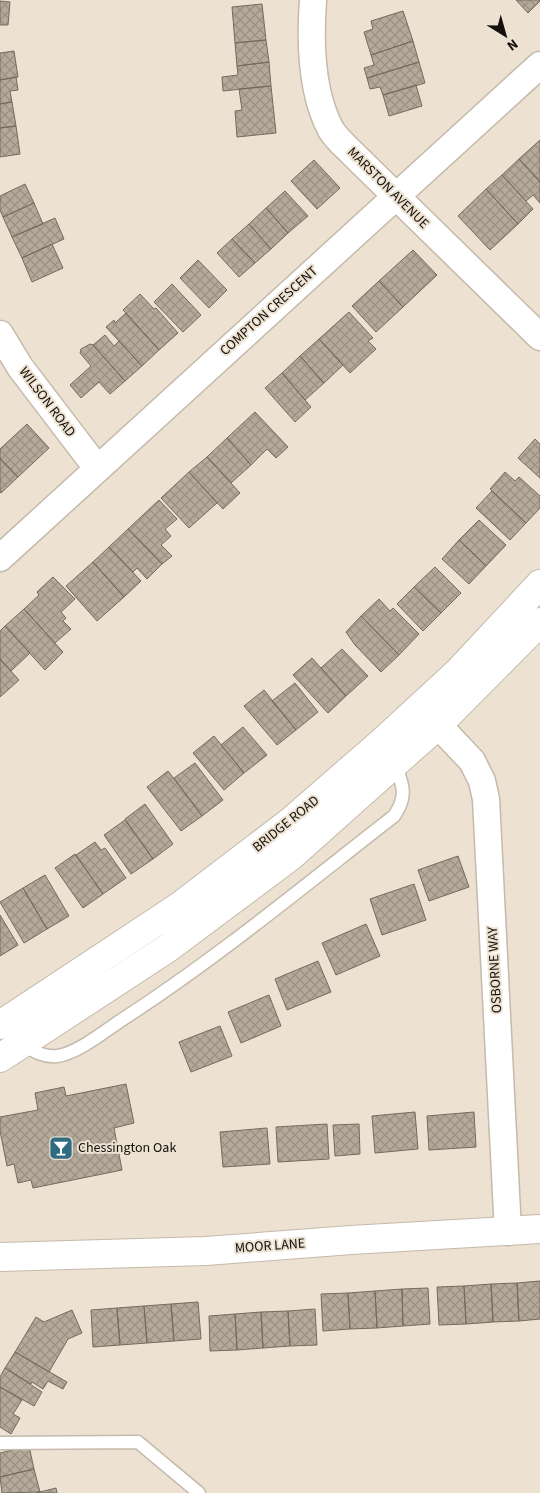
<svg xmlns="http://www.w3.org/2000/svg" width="540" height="1493" viewBox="0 0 540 1493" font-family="'Source Sans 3',sans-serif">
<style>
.building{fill:url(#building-cross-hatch);stroke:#756a5c}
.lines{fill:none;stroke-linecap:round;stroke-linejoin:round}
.service-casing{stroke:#c5baab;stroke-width:15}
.minor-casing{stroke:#c5baab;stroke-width:29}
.tertiary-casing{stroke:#c5baab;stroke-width:30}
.service{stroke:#fff;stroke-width:12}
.minor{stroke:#fff;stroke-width:26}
.tertiary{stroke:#fff;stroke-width:28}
.labels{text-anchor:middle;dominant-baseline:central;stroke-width:4;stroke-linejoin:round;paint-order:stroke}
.street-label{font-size:14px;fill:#14100b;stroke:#ede1d1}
.poi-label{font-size:14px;fill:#14100b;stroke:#ede1d1;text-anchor:start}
</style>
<defs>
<pattern id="building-cross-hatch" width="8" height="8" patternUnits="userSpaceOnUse" patternTransform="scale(1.25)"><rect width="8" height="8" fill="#b4a99a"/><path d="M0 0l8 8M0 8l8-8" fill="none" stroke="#9a9083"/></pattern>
</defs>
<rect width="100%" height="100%" fill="#ede1d1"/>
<path class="building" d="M516 0H540V1L528 13Z
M0 1 10 2 8 25H0Z
M262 4 266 40 235 43 232 7Z
M403 11 413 41 371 55 364 32 373 29 371 21Z
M266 40 269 62 237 66 235 43Z
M413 41 419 62 367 78 364 68 374 65 371 55Z
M14 51 18 77 0 80V53Z
M269 62 271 86 223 91 222 77 238 75 237 66Z
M419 62 425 83 383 95 380 87 370 89 367 78Z
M16 77 18 90 10 91 12 102 0 104V80Z
M416 85 422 106 389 116 383 95Z
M271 86 276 133 237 137 235 111 242 110 239 89Z
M12 102 16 126 0 128V104Z
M16 126 20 154 0 157V128Z
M540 140V182L519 159Z
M519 159 540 182V203L533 195 526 201 502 175Z
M314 160 340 188 317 209 291 181Z
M502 175 533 209 518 224 486 189Z
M25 184 34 203 3 217 0 210V196Z
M486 189 518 224 490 250 458 216Z
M285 191 308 216 288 233 266 208Z
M34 203 43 224 12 237 3 217Z
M266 208 288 233 271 249 249 224Z
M55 218 64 239 22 258 12 237Z
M249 224 271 249 255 263 232 239Z
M232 239 255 263 239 277 217 253Z
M52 244 63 268 32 282 22 258Z
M413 250 437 275 403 307 379 281Z
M198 260 227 290 209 308 180 278Z
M379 281 403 307 376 332 352 306Z
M172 284 201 315 183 332 154 302Z
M140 294 154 309 156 308 178 333 159 350 123 310Z
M349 312 373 338 368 341 376 349 350 373 319 339Z
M126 313 159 350 142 366 106 327 114 320 115 323Z
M105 335 114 346 119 341 142 366 125 381 93 345Z
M319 339 343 365 324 383 300 356Z
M90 344 93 345 125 381 110 394 99 382 81 398 70 385 91 366 80 353 81 349Z
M300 356 324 383 305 400 282 373Z
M282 373 311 407 295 422 265 388Z
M255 412 288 447 276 458 267 449 251 465 227 438Z
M27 424 49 448 18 477 0 458V449Z
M227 438 251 465 231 483 207 457Z
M535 439 540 444V478L518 458Z
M207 457 240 493 223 509 189 472Z
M0 458 18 477 1 493 0 492Z
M189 472 217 503 189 528 161 498Z
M505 472 515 481 519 477 540 496V508L526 523 490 489Z
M492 491 526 523 510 540 476 508Z
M159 500 177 519 165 529 171 536 161 545 172 556 162 564 128 529Z
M479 520 506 545 486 566 459 540Z
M128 529 162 564 147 579 137 568 133 572 109 547Z
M459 540 486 566 469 584 442 559Z
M109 547 141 581 124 597 93 562Z
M93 562 124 597 97 621 66 586Z
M435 567 461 593 441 613 414 587Z
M53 577 75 599 61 612 66 618 63 621 71 629 55 643 24 609 39 595 37 592Z
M414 587 441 613 423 631 397 604Z
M379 599 390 611 393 608 419 634 399 655 361 616Z
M24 609 63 652 45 670 5 626Z
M361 616 399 655 381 672 355 645 346 632Z
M5 626 30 653 11 671 0 659V631Z
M342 649 368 676 346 696 321 668Z
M312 658 346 696 328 713 293 675Z
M0 659 19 680 0 697Z
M295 683 318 712 296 730 272 701Z
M264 690 296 730 277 745 244 706Z
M243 727 267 755 244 773 221 745Z
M214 736 244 773 224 790 193 753Z
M195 763 223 800 202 816 174 778Z
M168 771 202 816 181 831 147 787Z
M145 804 173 844 153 859 125 819Z
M125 820 153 859 131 874 104 835Z
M95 842 101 850 105 848 126 878 103 894 76 855Z
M75 854 103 894 83 908 55 868Z
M458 856 469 887 429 901 418 870Z
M45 875 69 916 47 929 23 888Z
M414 884 426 920 382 935 370 899Z
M23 888 47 929 24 943 0 902Z
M0 915 18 945 0 956Z
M366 924 380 956 336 975 322 943Z
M318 961 331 992 287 1010 275 979Z
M269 995 281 1026 241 1043 228 1012Z
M220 1026 232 1056 191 1072 179 1042Z
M126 1084 134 1123 114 1128 122 1170 33 1188 31 1180 18 1183 14 1164 7 1166 0 1131V1117L38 1110 35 1093 64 1087 66 1096Z
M415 1112 418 1149 375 1153 372 1116Z
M474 1112 476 1147 429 1150 427 1116Z
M327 1124 329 1159 278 1162 276 1127Z
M359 1124 360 1154 335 1156 333 1125Z
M267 1128 270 1164 223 1167 220 1132Z
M540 1281V1319L519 1321 517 1283Z
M517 1283 519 1321 493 1322 491 1284Z
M491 1284 493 1322 466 1324 464 1286Z
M464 1286 466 1324 439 1325 437 1287Z
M428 1288 430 1324 403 1326 402 1289Z
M402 1289 403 1326 377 1328 375 1291Z
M375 1291 377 1328 350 1329 348 1293Z
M348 1293 350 1329 323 1331 321 1294Z
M198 1302 201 1339 174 1341 171 1304Z
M171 1304 174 1341 147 1343 144 1306Z
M144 1306 147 1343 120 1345 117 1308Z
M117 1308 120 1345 93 1347 91 1310Z
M315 1309 317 1345 290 1346 288 1311Z
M72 1310 82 1333 68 1339 49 1372 15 1352 36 1317 44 1322Z
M288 1311 290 1346 263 1348 261 1312Z
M261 1312 263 1348 237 1350 235 1314Z
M235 1314 237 1350 210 1351 209 1316Z
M15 1352 67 1382 63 1389 48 1381 43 1389 32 1382 31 1384 5 1368Z
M5 1368 42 1392 34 1406 0 1387V1377Z
M0 1387 22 1400 13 1414 20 1418 11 1434 0 1427Z
M29 1446 34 1469 0 1477V1453Z
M34 1469 40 1492 2 1493 0 1477Z
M56 1488 57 1493H36Z"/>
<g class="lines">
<g class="service-casing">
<path id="service" d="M22 1044C32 1050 44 1058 57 1056 76 1054 104 1032 120 1021 216 959 304 886 394 816 408 796 403 785 395 763
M0 1443 138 1442 199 1493"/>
</g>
<g class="minor-casing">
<path id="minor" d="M313 0C310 41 311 93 331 130 336 138 345 146 352 153L540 337
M0 334 20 367 97 468
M0 558 540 65
M438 725 472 761 482 781 486 799 508 1232"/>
</g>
<g class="tertiary-casing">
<path id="tertiary" d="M0 1025 180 906 290 822 382 742 458 672 540 584
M0 1058 168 948 291 856 438 725 540 622
M0 1257 206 1251 351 1240 540 1229"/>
</g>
<use href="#service" class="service"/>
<use href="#minor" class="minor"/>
<use href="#tertiary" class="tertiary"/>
</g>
<defs>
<g id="bar-square" transform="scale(1.25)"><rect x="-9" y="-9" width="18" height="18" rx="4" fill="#2f6c82" stroke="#ede1d1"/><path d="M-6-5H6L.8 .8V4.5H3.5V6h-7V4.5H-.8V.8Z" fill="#fff"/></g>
</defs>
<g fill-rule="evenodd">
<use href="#bar-square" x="61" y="1148"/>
</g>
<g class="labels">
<g class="street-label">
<text transform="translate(388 188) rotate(45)">MARSTON AVENUE</text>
<text transform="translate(269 311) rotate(-42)">COMPTON CRESCENT</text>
<text transform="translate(47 402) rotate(53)">WILSON ROAD</text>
<text transform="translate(286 824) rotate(-39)">BRIDGE ROAD</text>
<text transform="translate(495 970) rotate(-93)">OSBORNE WAY</text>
<text transform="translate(270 1246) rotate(-4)">MOOR LANE</text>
</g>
<g class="poi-label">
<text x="78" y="1148">Chessington Oak</text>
</g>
</g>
<g transform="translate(505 35) rotate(143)" stroke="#ede1d1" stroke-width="4" paint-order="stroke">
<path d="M0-4L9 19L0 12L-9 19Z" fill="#14100b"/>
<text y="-8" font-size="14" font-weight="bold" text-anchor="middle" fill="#14100b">N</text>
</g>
</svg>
